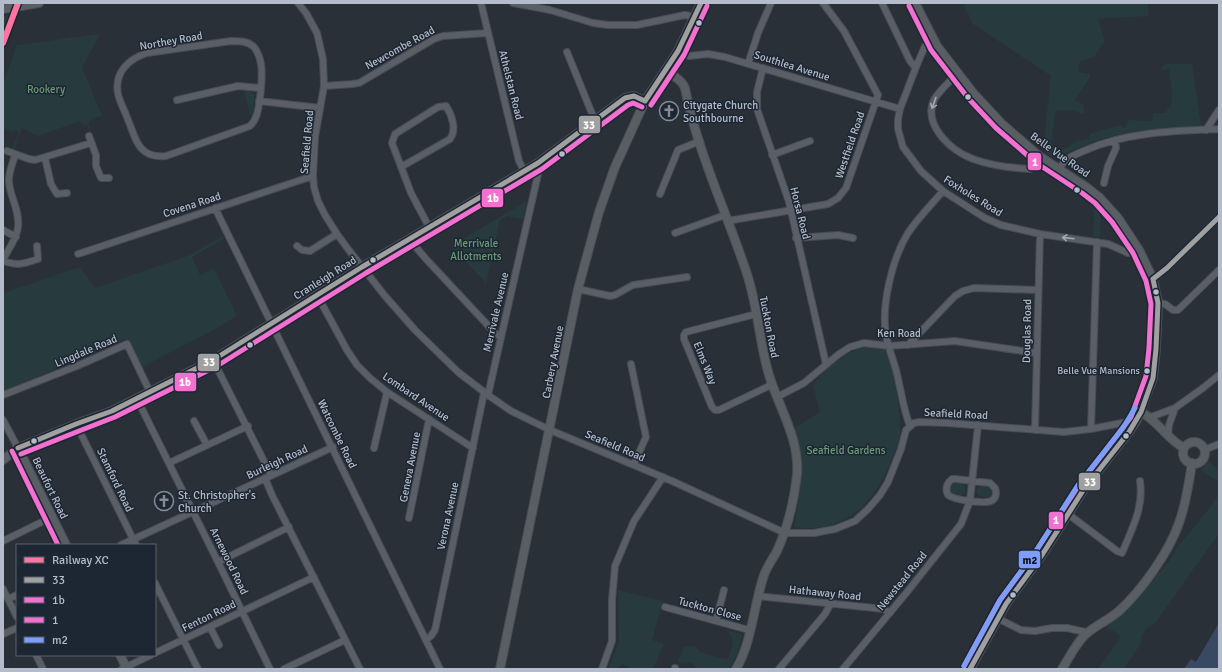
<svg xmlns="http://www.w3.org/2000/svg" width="1222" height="672" viewBox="0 0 1222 672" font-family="Signika,sans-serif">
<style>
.green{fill:#273a3e}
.water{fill:#384963}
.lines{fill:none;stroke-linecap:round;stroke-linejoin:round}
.street-casing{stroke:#484c53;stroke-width:8}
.secondary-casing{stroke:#484c53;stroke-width:10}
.street{stroke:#5a5e66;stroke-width:6}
.secondary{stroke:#595d64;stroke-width:8}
.bus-1-casing{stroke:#1d2633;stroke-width:8}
.bus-2-casing{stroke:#1d2633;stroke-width:8}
.bus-3-casing{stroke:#1d2633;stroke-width:8}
.bus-4-casing{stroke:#1d2633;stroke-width:8}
.bus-1{stroke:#a0a0a0;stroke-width:5}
.bus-2{stroke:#f270cf;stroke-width:5}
.bus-3{stroke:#f270cf;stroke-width:5}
.bus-4{stroke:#7c9ef8;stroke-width:5}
.rail-1-casing{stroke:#1d2633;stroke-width:9}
.rail-1{stroke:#fc74a0;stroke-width:6}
.oneway{stroke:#a2a9b5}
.bus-dot{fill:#b4bcc9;stroke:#1d2633;stroke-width:1.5}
.labels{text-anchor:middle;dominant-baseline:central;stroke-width:3;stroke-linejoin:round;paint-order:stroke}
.bus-label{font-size:10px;fill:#b4bcc9;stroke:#1d2633;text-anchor:end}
.street-label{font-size:11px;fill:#b4bcc9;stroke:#1d2633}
.park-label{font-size:11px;fill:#6b9a76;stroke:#1d2633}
.poi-label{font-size:11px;fill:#b4bcc9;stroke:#1d2633;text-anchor:start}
.line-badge{stroke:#1d2633;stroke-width:1.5}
.badge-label{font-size:11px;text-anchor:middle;font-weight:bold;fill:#fff}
.pale-badge-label{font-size:11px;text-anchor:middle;font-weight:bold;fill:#111}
</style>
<rect width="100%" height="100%" fill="#2a3038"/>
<path class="green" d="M963 3H1148L1149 16 1098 19 1105 41 1094 57 1080 62 1079 72 1090 74V77L1075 100 1084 106V114L1073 111 1056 110 1051 143 1055 150 1059 151C1072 146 1074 140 1089 139L1090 134 1120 125 1124 128 1129 120 1152 121 1153 113H1165L1171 105 1172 91 1169 69 1162 70V67L1166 64H1192L1201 126C1178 128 1155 129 1133 132 1107 136 1081 146 1057 157L1051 156 1043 150 1051 76 973 24Z
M10 14 3 34V17Z
M100 34 82 68 102 115 88 122 91 133H90L87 124 83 125 80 121 38 136 22 128 14 150 12 149 19 132 14 130 13 132 3 128V84L17 45Z
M678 59H682L679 66 678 74 673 68V65Z
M245 91H250L255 95 252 115 251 118 244 92Z
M527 201 523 219 507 216 500 220 486 283 451 246Z
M1094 206H1101L1100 237H1093Z
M223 236 225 238 192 257 200 275 214 268 237 316 212 331 140 368 126 339 3 391V293L80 267 95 288 190 255Z
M864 347 887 348C892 369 897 389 899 411 900 418 901 427 900 435 899 443 895 451 892 458 877 501 844 535 795 527L794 525C802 487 804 465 794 428L820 412 813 386C822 369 845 353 864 347Z
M1208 461 1219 470V482L1201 470Z
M954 483 963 484 965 487V492L961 496 951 494 949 490 951 484Z
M980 486C989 485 995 488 991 497L985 498 978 495C976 491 976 489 980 486Z
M1219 494V533L1155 623 1149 626 1141 636V643L1124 669H1098L1121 636 1105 626 1125 611 1171 559 1178 546 1209 509Z
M618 590 663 601 652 640 664 644 653 669H632L623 664 616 669H608L619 642Z
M726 630 742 635 738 652 729 669H705L702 668H696L692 663 681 664 678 661 684 647 697 646 696 648 699 649V651L715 657 728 659C732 647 737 639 726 630Z"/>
<path class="water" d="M1219 623V669H1184L1191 659 1196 662Z"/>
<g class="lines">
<g class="street-casing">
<path id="street" d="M298 3 306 13 317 33 323 59 324 86 315 137 313 176 314 187 318 201 325 215 337 234 348 249 385 296 415 330 458 372 488 395 511 411 550 430 672 481 785 533H814L835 529 855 521 868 509 880 495 888 482 901 449 906 430 914 423 920 422 947 423 1064 432 1091 429 1137 420
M481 3 519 161 524 171
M513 3 550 10 593 23 608 25H637L685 15 695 17
M882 3 910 61 914 66 916 67
M932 38 925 46 916 67 900 109 898 119V129L903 147 921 171 943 191 985 218 1001 225 1040 234 1108 244 1128 253H1135L1139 250
M231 41C239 41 248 41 254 47 258 52 260 58 261 64 263 75 260 110 255 119 254 122 252 124 250 126L166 156C157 157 147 155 141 148 134 140 132 128 128 120 125 111 120 103 118 94 114 73 128 59 147 53Z
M678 51 689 56 708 54 725 57 900 109
M567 52 595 121
M748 64 758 33 771 3
M763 68 757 92V109L789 202 826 364
M958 73C950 81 941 89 935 98 921 124 951 151 973 159 989 165 1012 168 1030 169L1035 167 1039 156
M324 86 352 84 359 83 434 39 443 36 488 33
M177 100 238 86 260 88
M259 101 320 108
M1206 130 1219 110
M89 136 96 155V166L101 178H109
M7 151 29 159 35 160 91 143
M772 155 810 141
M45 158 51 184 57 194 67 193
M401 167 450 139C457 130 452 115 446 106L438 107 395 134 392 143 411 193 429 227
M1059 169C1065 158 1074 155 1086 150 1127 132 1174 131 1219 129
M1104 183 1108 166 1116 148 1115 140
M660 194 678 150 700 141
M215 208 440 669
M727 221 828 204 838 198 846 188 878 95 844 31 823 3
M3 230 16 237
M675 233 725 215
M796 238 838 235 853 238
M409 239 426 259 496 334 501 337
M297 246 302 250 310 251 337 234
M78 254 313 176
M3 260C8 249 17 239 18 227 20 211 10 197 9 182 8 173 13 163 15 155
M3 261C18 266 23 264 38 259L37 246
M1153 279 1167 268 1219 217
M578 289 610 296 615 295 633 285 687 277
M317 295 347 350 357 365 370 378 387 392 473 448
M1158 303 1165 304 1173 310H1178L1219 270
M756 314 686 332 684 335V339L712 407 715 410H719L771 385
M908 345 955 296 963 291 974 288 1038 290
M213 360 271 475
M631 364 646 437 634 464
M3 395 77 366 127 344 150 392
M488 395 539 170 538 163
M777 397 804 383 839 354 850 347 864 343 889 346 955 341 1036 353
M137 399 218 562 270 669
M1151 417 1175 408 1203 388 1219 375
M3 420 18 448
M194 421 207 445
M76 424 136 545
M910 426C903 409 901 389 896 370 893 359 888 347 886 335 881 306 892 259 908 233 918 218 931 205 943 191
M1091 429 1097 242
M1035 430 1040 234
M1168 436 1169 425 1175 408
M374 448 387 392
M1204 450 1219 444
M169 463 248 426
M265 478 272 495 360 669
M952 479H956L990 483 995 488C997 493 996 499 991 501 984 504 954 500 948 495 945 489 946 484 952 479Z
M1068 514 1117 551 1122 553C1132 529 1144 507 1140 481
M409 518 429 419
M3 541 52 517
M121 545 333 447
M218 562 289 527
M155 583 198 669
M3 589 17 617
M758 596 884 609 890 613
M8 599 17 595
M665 607 749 630
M997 618 1021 630 1035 631 1052 628H1067L1085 632 1086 634
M716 621 724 590
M210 627 219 645
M3 634 17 628
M426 640 431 636 435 630 484 393
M155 653 314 577
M36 655 43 669
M122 669 151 655
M284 669 345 640
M602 669 612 641V600L615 566 634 521 663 477
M675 669V668
M779 669 825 614 831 603
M843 669 907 592 961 524 970 501 978 425"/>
</g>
<g class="secondary-casing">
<path id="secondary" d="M915 3 937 46 974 94 1001 123 1039 156 1086 187 1100 198 1118 218 1139 250 1153 279 1158 303 1156 349 1153 378 1137 420 1129 432 1084 489 1042 555 1006 604 970 669
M3 9 39 3
M665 72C674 76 681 79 685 88 697 151 727 213 747 274 758 307 759 342 769 375 779 408 800 439 797 475 794 501 788 527 777 551 772 560 766 568 763 578 754 606 751 645 736 669
M1141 412C1158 421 1167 439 1184 448
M1183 453a11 11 0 1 1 22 0a11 11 0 1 1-22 0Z
M18 448 66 545
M3 460 18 448 76 424 112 411 213 360 362 267 538 163 625 98 634 96 645 101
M120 655 127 669
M500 669 578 289 599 212 615 167 645 101 678 51 701 3
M1062 669C1069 658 1076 643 1086 634 1096 625 1109 620 1119 611 1142 590 1169 552 1179 523 1186 504 1189 483 1192 463"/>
</g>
<use href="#street" class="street"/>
<use href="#secondary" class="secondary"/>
<g class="bus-1-casing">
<path id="bus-1" d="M1153 279 1167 268 1219 217
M18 448 76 424 112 411 213 360 362 267 538 163 625 98 634 96 645 101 678 51 701 3
M970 669 1006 604 1042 555 1084 489 1129 432 1141 412 1153 378 1156 349 1158 303 1153 279"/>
</g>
<g class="bus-2-casing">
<path id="bus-2" d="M651 105 684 55 707 6
M12 451 58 545
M21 454 79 431 115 417 217 366 366 273 542 169 628 105 633 103 642 107"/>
</g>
<g class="bus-3-casing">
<path id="bus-3" d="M909 6 931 50 968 98 996 128 1035 162 1082 193 1095 203 1112 222 1133 253 1146 281 1151 304 1149 348 1146 376 1131 417 1079 485 1036 551 1000 600 964 666"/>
</g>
<g class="bus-4-casing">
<path id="bus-4" d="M964 666 1000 600 1036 551 1078 485 1123 428 1135 408"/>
</g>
<use href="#bus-1" class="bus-1"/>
<use href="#bus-2" class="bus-2"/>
<use href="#bus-3" class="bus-3"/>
<use href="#bus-4" class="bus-4"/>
<g class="rail-1-casing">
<path id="rail-1" d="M3 43 18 3"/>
</g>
<use href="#rail-1" class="rail-1"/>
</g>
<defs><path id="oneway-shaft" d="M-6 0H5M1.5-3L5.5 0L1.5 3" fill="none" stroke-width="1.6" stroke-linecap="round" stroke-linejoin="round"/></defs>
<g class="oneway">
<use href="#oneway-shaft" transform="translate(934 103) rotate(109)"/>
<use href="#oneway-shaft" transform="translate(1068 238) rotate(-173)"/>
</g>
<defs>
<g id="church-ring" transform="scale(1)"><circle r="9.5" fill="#1d2633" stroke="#848b96" stroke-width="1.5"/><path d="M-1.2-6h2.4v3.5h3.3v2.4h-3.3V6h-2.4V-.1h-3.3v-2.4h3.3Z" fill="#848b96"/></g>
</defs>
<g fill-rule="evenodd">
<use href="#church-ring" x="669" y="111"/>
<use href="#church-ring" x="164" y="501"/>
</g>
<g class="bus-dot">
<circle cx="699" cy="23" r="3.5"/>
<circle cx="968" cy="97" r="3.5"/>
<circle cx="562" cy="154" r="3.5"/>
<circle cx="1077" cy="190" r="3.5"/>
<circle cx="373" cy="260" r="3.5"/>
<circle cx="1156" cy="292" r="3.5"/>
<circle cx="250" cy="345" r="3.5"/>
<circle cx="1147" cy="371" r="3.5"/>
<circle cx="1126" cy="436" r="3.5"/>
<circle cx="34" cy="441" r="3.5"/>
<circle cx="1013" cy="595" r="3.5"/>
</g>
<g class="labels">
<g class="bus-label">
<text x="1140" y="371">Belle Vue Mansions</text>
</g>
<g class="street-label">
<text transform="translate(171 41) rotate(-10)">Northey Road</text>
<text transform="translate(400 48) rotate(-29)">Newcombe Road</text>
<text transform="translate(792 66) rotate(17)">Southlea Avenue</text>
<text transform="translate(511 85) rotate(76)">Athelstan Road</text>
<text transform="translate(307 142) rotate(-85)">Seafield Road</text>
<text transform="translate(850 145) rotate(-71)">Westfield Road</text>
<text transform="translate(1060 155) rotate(35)">Belle Vue Road</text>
<text transform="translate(973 196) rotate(32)">Foxholes Road</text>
<text transform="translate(192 205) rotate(-18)">Covena Road</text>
<text transform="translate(800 213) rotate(76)">Horsa Road</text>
<text transform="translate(325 278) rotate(-32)">Cranleigh Road</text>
<text transform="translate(496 312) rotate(-77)">Merrivale Avenue</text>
<text transform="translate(769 327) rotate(79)">Tuckton Road</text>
<text transform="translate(1027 331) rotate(-89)">Douglas Road</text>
<text x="899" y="333">Ken Road</text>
<text transform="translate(86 351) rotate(-23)">Lingdale Road</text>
<text transform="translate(553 362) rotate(-79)">Carbery Avenue</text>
<text transform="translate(705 363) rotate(68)">Elms Way</text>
<text transform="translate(416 397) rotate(34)">Lombard Avenue</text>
<text transform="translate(956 414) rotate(3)">Seafield Road</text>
<text transform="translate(337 434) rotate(64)">Watcombe Road</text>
<text transform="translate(615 446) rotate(23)">Seafield Road</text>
<text transform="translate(277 462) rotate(-25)">Burleigh Road</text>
<text transform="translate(410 467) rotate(-79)">Geneva Avenue</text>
<text transform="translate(115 480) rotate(64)">Stamford Road</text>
<text transform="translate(50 488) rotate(64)">Beaufort Road</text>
<text transform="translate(448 516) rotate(-78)">Verona Avenue</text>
<text transform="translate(229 561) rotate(64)">Arnewood Road</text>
<text transform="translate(902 581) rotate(-51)">Newstead Road</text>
<text transform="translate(825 593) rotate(6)">Hathaway Road</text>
<text transform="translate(710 609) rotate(15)">Tuckton Close</text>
<text transform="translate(209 616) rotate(-26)">Fenton Road</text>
</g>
<g class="park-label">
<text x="46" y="89">Rookery</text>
<text x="476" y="243">Merrivale<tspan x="476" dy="13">Allotments</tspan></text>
<text x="846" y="450">Seafield Gardens</text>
</g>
<g class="poi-label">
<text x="683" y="105">Citygate Church<tspan x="683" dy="13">Southbourne</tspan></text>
<text x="178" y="495">St. Christopher's<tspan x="178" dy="13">Church</tspan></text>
</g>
</g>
<g class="line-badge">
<rect x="578" y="115" width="23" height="19" rx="4" fill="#a0a0a0"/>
<rect x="1027" y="152" width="15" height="19" rx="4" fill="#f270cf"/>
<rect x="481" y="188" width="23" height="20" rx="4" fill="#f270cf"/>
<rect x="197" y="353" width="23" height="19" rx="4" fill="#a0a0a0"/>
<rect x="174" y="372" width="23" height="20" rx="4" fill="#f270cf"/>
<rect x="1078" y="472" width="23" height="19" rx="4" fill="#a0a0a0"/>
<rect x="1048" y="511" width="16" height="19" rx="4" fill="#f270cf"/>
<rect x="1018" y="550" width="23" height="19" rx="4" fill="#7c9ef8"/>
</g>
<g class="badge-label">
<text x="589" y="129">33</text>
<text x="1035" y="166">1</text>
<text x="493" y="202">1b</text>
<text x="209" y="366">33</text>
<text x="185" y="386">1b</text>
<text x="1090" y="486">33</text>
<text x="1056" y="524">1</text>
</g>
<g class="pale-badge-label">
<text x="1030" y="564">m2</text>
</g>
<rect width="1222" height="672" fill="none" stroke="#b4bcc9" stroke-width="8"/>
<rect x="16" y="544" width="140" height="112" fill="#1d2633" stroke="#59626f"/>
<rect x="24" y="557" width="20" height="6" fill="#fc74a0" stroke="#59626f"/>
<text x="52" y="564" font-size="12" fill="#b4bcc9">Railway XC</text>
<rect x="24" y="577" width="20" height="6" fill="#a0a0a0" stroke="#59626f"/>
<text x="52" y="584" font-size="12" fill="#b4bcc9">33</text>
<rect x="24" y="597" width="20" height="6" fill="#f270cf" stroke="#59626f"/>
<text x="52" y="604" font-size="12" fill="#b4bcc9">1b</text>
<rect x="24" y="617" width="20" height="6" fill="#f270cf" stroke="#59626f"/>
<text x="52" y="624" font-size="12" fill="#b4bcc9">1</text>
<rect x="24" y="637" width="20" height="6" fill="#7c9ef8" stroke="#59626f"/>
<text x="52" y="644" font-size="12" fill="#b4bcc9">m2</text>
</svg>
